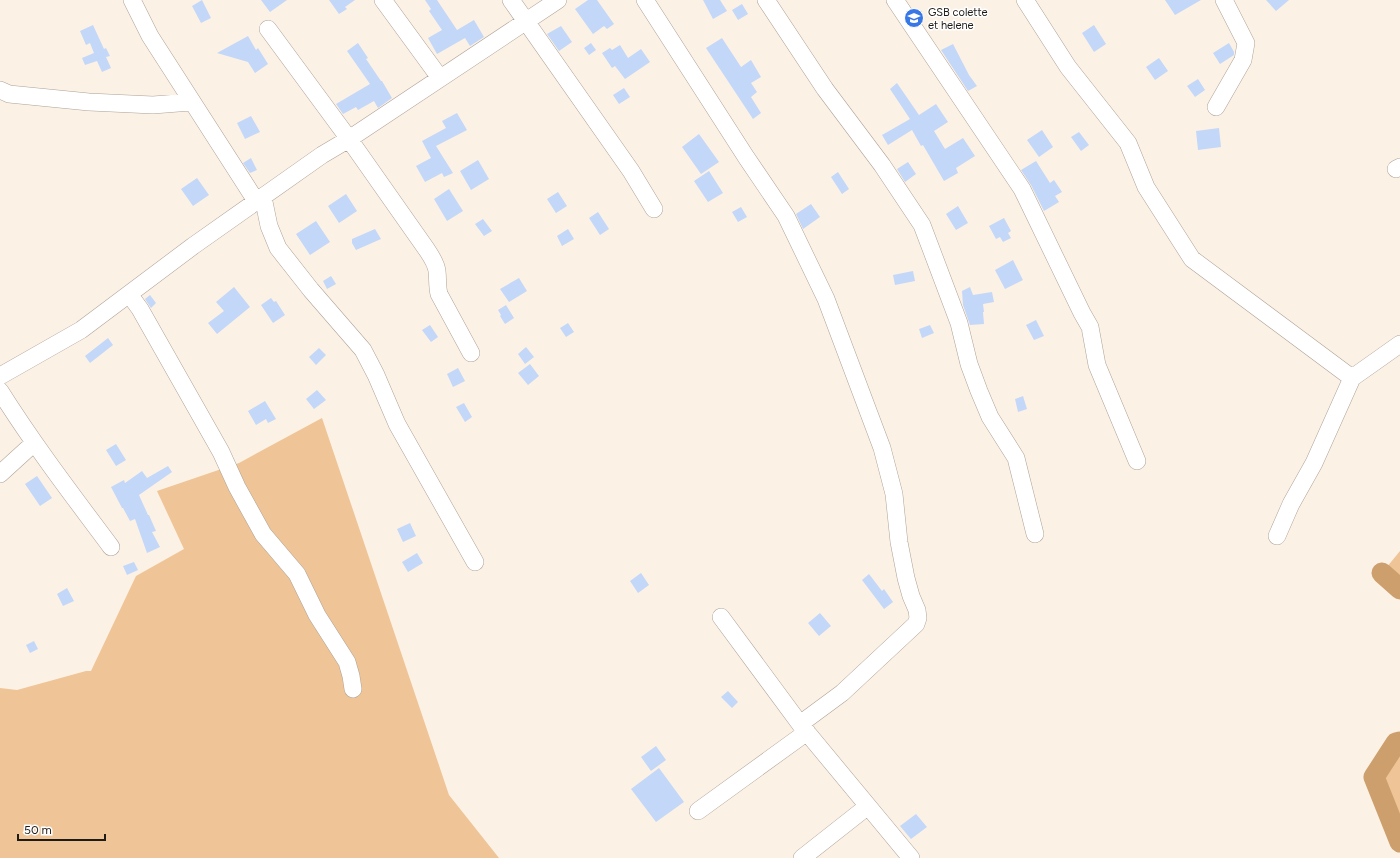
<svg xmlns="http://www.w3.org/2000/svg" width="1400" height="858" viewBox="0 0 1400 858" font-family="Figtree,sans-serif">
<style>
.green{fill:#efc496}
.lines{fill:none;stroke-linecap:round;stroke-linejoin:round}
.river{stroke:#cc9f6c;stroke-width:21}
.building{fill:#c3d7f9}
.minor-casing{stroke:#ada297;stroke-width:18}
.minor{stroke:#fff;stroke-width:17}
.labels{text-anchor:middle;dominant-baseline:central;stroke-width:3;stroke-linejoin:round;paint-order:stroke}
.poi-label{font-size:11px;fill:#1e1a16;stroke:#fff;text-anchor:start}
</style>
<rect width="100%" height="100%" fill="#fcf1e5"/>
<path class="green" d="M322 418 449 795 499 858H0V688L17 690 86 671H91L136 576 184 549 157 491 239 463Z
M1400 551V589L1382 573Z
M1400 742V842L1374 777 1396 743Z"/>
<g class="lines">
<path class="river" d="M1382 573 1400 589
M1400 742 1396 743 1374 777 1400 842"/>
</g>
<path class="building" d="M202 0 211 18 201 23 192 6Z
M261 0H287L270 12Z
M329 0H355L345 7 347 9 339 14Z
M425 0H437L457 30 474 20 484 37 470 46 465 38 437 54 428 38 442 30 429 11 431 9Z
M588 0H597L614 24 607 29 604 26 593 34 575 9Z
M703 0H720L727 11 713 19Z
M1165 0H1201L1175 15Z
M1266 0H1289L1276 11Z
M742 4 748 14 738 20 732 10Z
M93 25 104 49 106 48 110 56 106 57 111 68 102 72 97 61 85 65 82 58 94 53 90 43 86 45 80 31Z
M1094 25 1106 44 1094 52 1082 33Z
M561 26 572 42 559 51 547 34Z
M248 36 256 50 258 48 268 64 255 73 248 62 217 53Z
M722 38 741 67 751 60 761 77 751 83 757 92 751 97 761 113 753 119 706 48Z
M358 43 368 58 366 59 381 81H382L392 98 378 108 374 101 358 110 356 107 343 114 336 104 370 84 347 51Z
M591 43 596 50 589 55 584 48Z
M1229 43 1234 52V55L1220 64 1213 53Z
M953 44 969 75 977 86 968 91 941 50Z
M620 45 628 58 641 49 650 62 625 79 615 66 612 68 602 53 610 48 612 50Z
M1159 58 1168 71 1155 80 1146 67Z
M1198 79 1205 90 1195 97 1187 86Z
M897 83 919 115 936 104 948 122 934 131 945 149 963 138 975 156 956 168 958 173 944 181 923 145 921 146 912 130 888 145 882 135 910 119 890 89Z
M624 88 630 97 619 104 613 95Z
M457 113 467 130 436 146 453 173 444 177 442 173 425 182 416 166 431 158 422 141 446 128 442 121Z
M251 116 260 132 245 139 237 123Z
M1219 128 1221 147 1198 150 1196 131Z
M1042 130 1053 147 1039 157 1027 140Z
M1079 132 1089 145 1081 151 1071 137Z
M699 134 719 162 701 174 682 147Z
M251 158 257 170 250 173 243 163Z
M478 160 489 179 471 190 460 171Z
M1036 161 1050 183 1054 180 1062 192 1055 196 1059 202 1044 211 1031 185 1021 170Z
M908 162 916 174 905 182 897 169Z
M709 171 723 193 708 202 694 181Z
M838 172 849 189 842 194 831 177Z
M197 178 209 195 193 206 181 189Z
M449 189 463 211 447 221 434 199Z
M558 192 567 206 556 213 547 199Z
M346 194 357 211 339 223 328 206Z
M811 204 820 217 803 229 796 214Z
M958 206 968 223 956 230 946 214Z
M741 207 747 217 738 222 732 212Z
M598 212 609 229 600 235 589 218Z
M1004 218 1011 231 1008 233 1011 238 1003 242 1000 237 996 239 989 226Z
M483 219 492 231 484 236 475 224Z
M316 221 330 242 310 255 296 234Z
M375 229 381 239 356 250 352 243V239Z
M568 229 574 239 562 246 557 236Z
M1013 260 1023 280 1005 289 995 270Z
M913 271 915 281 895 285 893 275Z
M331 276 336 284 327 289 323 281Z
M519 278 527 291 509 302 500 289Z
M234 287 250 307 217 334 208 323 224 311 216 302Z
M970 287 973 295 992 292 994 302 983 304 984 312H983L984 324 970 325 963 305 962 291Z
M150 295 156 303 151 308 145 299Z
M271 298 274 302 276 301 285 315 273 323 261 305Z
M506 305 514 318 505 324 500 316 501 315 498 310Z
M1036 320 1044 336 1034 340 1026 325Z
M568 323 574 332 566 337 560 328Z
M430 325 438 337 431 342 422 330Z
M930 325 934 333 922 338 919 329Z
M108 338 113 345 90 363 85 356Z
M526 347 534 357 525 364 518 354Z
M319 348 326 355 316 365 309 357Z
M530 364 539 376 528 385 518 373Z
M458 368 465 381 453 387 447 374Z
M317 390 326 400 314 409 306 399Z
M1023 396 1027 409 1018 412 1015 399Z
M265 401 276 419 268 423 266 419 256 425 248 411Z
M464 403 472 417 465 422 456 407Z
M116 444 126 460 116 466 106 450Z
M168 466 172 472 139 495 148 515H149L156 531 152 532 160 547 147 553 135 519 130 521 123 508H122L111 487 124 480 125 483 142 471 147 478Z
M37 476 52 498 40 506 25 484Z
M410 523 416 536 403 542 397 529Z
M417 553 423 563 408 572 402 562Z
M134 562 138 570 127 575 123 566Z
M641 573 649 585 638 593 630 581Z
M869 574 882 591 884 589 893 602 884 609 862 580Z
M67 588 74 601 63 606 57 594Z
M820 613 831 626 819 636 808 623Z
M34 641 38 649 30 653 26 645Z
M728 691 738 702 732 708 721 697Z
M656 746 666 760 651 771 641 757Z
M659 768 684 802 656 822 631 789Z
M916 814 927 827 911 839 900 826Z"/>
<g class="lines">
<g class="minor-casing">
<path id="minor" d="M132 0 150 36 256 201
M383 0 440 78
M511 0 631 171 654 209
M645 0 746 157 786 216 826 299 882 448 894 494 899 542 906 578 911 596 917 610 918 618 916 624 842 693 800 724
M766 0 825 89 882 165 922 225 959 323 969 364 979 391 990 417 1016 458 1035 534
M895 0 1022 189 1082 313 1090 327 1097 365 1137 461
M1025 0 1068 67 1128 143 1146 187 1192 259 1352 378 1314 463 1291 504 1277 536
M268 29 349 139 427 250C431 256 436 263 437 271 438 279 437 286 439 294L471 353
M0 90 9 94 89 102 153 105 191 102
M1216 107 1243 60 1246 43 1224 0
M1396 169 1400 167
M263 197 269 226 278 248 311 290 363 350 376 375 397 424 475 562
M129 294 140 309 221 452 237 487 263 534 297 574 317 615 347 662 351 676 353 689
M0 376 81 330 193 246 322 155 349 139 558 0
M1352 378 1400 344
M0 391C34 445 73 496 111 547
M0 474 34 443
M721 617 800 724 911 858
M698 811 807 732
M802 858 868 806"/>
</g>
<use href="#minor" class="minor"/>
</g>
<defs>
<g id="school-disc" transform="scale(1)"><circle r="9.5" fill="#3778e6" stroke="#fff"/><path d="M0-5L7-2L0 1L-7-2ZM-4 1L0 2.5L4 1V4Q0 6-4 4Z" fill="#fff"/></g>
</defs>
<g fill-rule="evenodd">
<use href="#school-disc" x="914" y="18"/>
</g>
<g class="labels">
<g class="poi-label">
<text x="928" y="12">GSB colette<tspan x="928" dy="13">et helene</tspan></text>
</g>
</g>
<path d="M18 834v6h87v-6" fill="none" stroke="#1e1a16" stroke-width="2"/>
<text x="24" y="834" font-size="12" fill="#1e1a16" stroke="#ffffff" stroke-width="3" paint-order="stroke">50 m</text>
</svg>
